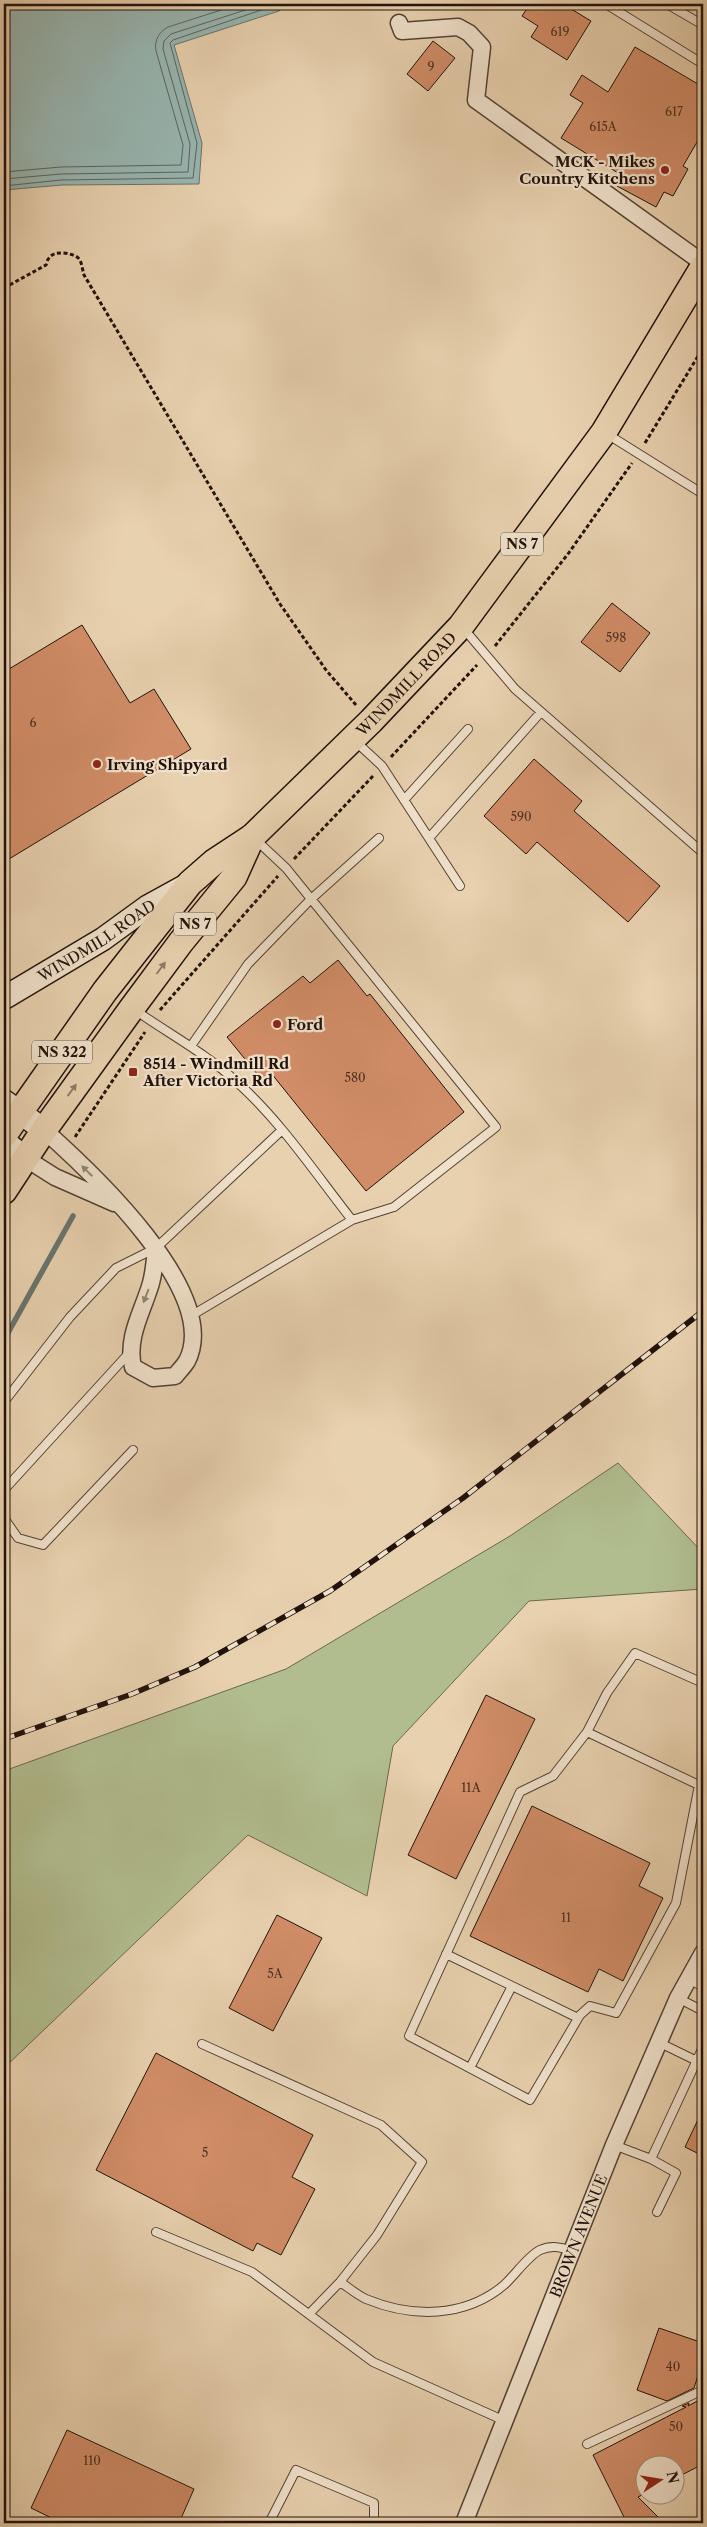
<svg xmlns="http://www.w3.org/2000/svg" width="707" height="2527" viewBox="0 0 707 2527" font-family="'Libre Caslon Text',serif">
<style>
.green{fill:#b1bd8f;stroke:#6a684d}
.water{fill:#98b6b1;stroke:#69746f}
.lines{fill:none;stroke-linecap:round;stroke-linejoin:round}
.shore{stroke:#5d645e;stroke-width:1}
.stream{stroke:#69746f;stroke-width:5.5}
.building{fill:#d18d68;stroke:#22120b}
.lane-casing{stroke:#544234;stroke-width:10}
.street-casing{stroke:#544234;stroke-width:19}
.secondary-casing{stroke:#22120b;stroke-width:25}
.primary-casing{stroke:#22120b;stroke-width:28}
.path{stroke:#22120b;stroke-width:3;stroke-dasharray:4 2.5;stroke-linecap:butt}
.lane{stroke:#f0e1cb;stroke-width:8}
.street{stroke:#f0e1cb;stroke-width:16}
.secondary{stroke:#f0e1cb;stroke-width:22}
.primary{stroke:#e8d1af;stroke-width:25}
.rail-casing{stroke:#22120b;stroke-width:5.5}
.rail{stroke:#f0e1cb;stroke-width:4;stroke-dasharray:11;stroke-linecap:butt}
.oneway{fill:#8f7b65}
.oneway2{fill:#938475}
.poi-dot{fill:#8f2418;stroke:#f0e1cb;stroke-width:2}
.labels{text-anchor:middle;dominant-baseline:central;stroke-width:4.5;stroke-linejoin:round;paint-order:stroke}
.number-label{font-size:12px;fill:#4e3122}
.shield{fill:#f0e1cb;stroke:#605045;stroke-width:1}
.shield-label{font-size:14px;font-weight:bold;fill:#22120b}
.poi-label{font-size:15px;font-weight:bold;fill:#22120b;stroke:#f0e1cb;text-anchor:start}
.street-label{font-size:15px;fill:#22120b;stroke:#f0e1cb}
</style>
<rect width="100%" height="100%" fill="#e8d1af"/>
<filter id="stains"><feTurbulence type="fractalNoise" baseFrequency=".004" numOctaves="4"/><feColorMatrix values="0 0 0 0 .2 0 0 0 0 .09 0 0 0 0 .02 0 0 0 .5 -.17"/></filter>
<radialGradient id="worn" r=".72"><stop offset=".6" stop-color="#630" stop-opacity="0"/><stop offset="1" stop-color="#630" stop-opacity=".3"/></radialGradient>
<path class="green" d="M618 1463 703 1553V1589L529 1601 393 1746 367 1896 248 1835 4 2068V1771L286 1669 510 1536Z"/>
<path class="water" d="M4 4H286L279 11 174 45 202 143 199 184 62 185 4 190Z"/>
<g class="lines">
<path class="shore" d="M4 172 61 167 181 165 183 145 156 51C154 40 159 32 168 27L240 4
M4 179 61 174 188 172 190 144 163 49 164 41 171 34 264 4
M4 186 61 180 193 178 197 143 170 43 173 40 279 4"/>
<path class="stream" d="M4 1340 73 1216"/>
</g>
<path class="building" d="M530 4H563L591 21 567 60 531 37 538 26 522 16Z
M433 41 455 58 428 91 407 74Z
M635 47 703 87V132L683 166 688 169 673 196 664 192 656 207 617 186 623 176 561 138 583 103 570 95 582 75 608 92Z
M612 603 650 633 620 672 581 642Z
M82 625 130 703 154 689 191 749 4 862V672Z
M534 759 582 801 574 811 660 886 628 922 537 842 526 854 484 816Z
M338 960 367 996 370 994 464 1112 366 1191 271 1073 262 1080 227 1037 303 976 310 983Z
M486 1695 535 1719 456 1879 408 1855Z
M532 1806 650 1863 639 1886 663 1898 623 1981 599 1969 588 1992 470 1936Z
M277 1915 322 1938 273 2031 229 2008Z
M156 2053 313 2135 292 2177 315 2189 281 2255 257 2243 253 2251 96 2170Z
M703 2109V2156L685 2147Z
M659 2328 703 2343V2360L694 2388 667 2401 637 2390Z
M703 2398V2464L674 2479V2464H644V2494L638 2497 664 2523H627L593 2455 686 2407 682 2406 689 2403 688 2406Z
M67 2430 194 2489 179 2523H62L31 2508Z"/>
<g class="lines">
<g class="lane-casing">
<path id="lane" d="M606 4 703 64
M667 4 703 25
M607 434 703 494
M464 629 515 689 703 853
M354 740 382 766 460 886
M404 800 468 729
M429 838 541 712
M135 1010C169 1034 207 1054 238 1083 282 1123 315 1173 352 1220
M191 1046 248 964 310 900 379 838
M189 1317 352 1220 394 1207 496 1127 286 868 256 840
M4 1402 70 1317 116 1268 156 1248 282 1130
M4 1490 130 1352
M4 1518 18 1538 43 1545 133 1450
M587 1732 703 1787
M699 1785 676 1903 616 2013 590 2006 580 2015 530 2100 409 2036 520 1792 553 1776 587 1732 607 1693 635 1653 703 1683
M446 1954 578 2018
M689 1979 703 1987
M678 1998 703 2011
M658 2042 697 2061
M202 2044 381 2125 422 2162 377 2235 340 2282 310 2313
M470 2068 512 1986
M614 2145 651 2159 703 2047
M651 2159 676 2173 657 2212
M156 2232 252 2272 373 2362 505 2421
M340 2282C348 2287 357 2295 366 2299 412 2318 465 2318 504 2285 514 2276 529 2255 540 2250 551 2245 561 2247 573 2251
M587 2444 703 2390
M269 2523 296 2470 374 2503V2523"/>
</g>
<g class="street-casing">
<g id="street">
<path d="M399 23 402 31 458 27 469 33 482 47 476 100 703 263"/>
<path d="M44 1130C90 1171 222 1293 187 1361 184 1366 179 1371 175 1376L153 1378 133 1367C126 1337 143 1311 151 1283 154 1272 155 1260 156 1248"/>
<path d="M25 1158 55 1177 114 1203"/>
<path id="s1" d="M464 2523 614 2145 678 1998 703 1953"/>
</g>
</g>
<g class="secondary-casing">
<g id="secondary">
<path id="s2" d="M4 998 103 939 147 907 187 885"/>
<path d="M4 1101 44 1130"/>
<path d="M4 1141 25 1158"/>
</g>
</g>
<g class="primary-casing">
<g id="primary">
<path id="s3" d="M4 1135 105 991 190 883 214 862 252 837 371 721 461 626 604 432 703 267"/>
<path d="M4 1191 44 1130 132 1008 181 942 234 877 252 837"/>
</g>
</g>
<path class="path" d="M4 288 46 265C47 263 47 260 49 258 54 250 71 253 77 257 82 260 82 269 84 275L280 604 326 670 356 705
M645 443 703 348
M495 646 568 554 632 463
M391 757 477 665
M294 859 373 776
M160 1010 278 876
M75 1137 145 1032"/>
<use href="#lane" class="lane"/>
<use href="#street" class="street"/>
<use href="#secondary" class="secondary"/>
<use href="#primary" class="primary"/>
<g class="rail-casing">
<path id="rail" d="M4 1739 132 1694 195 1667 330 1591 463 1498 703 1311"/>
</g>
<use href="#rail" class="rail"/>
</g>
<defs><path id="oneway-solid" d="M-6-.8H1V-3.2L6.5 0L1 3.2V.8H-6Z" transform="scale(1.25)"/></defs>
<g class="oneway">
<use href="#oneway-solid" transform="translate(161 968) rotate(-53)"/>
<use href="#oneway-solid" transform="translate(72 1090) rotate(-54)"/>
</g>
<g class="oneway2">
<use href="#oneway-solid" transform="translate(87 1171) rotate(-135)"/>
<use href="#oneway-solid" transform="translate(146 1296) rotate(111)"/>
</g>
<g class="poi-dot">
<circle cx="665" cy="170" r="5"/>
<circle cx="97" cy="764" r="5"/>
<circle cx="277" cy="1024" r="5"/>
<rect x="128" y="1067" width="10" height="10" rx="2.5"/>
</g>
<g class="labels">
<g class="number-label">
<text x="560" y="31">619</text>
<text x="431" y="66">9</text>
<text x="674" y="111">617</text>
<text x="603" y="126">615A</text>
<text x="616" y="637">598</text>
<text x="33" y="722">6</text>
<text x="521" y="816">590</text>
<text x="355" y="1077">580</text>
<text x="471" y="1787">11A</text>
<text x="566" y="1917">11</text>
<text x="275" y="1973">5A</text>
<text x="205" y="2152">5</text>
<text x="673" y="2366">40</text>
<text x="676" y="2426">50</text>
<text x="92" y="2460">110</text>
</g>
<g class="shield">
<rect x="501" y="532.5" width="42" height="23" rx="4"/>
<rect x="174" y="912.5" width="42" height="23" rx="4"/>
<rect x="32" y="1040.5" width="60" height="23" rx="4"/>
</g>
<g class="shield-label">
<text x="522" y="544">NS 7</text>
<text x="195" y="924">NS 7</text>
<text x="62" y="1052">NS 322</text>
</g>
<g class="poi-label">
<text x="655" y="161" text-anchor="end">MCK - Mikes<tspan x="655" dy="17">Country Kitchens</tspan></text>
<text x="107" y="764">Irving Shipyard</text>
<text x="287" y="1024">Ford</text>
<text x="143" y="1063">8514 - Windmill Rd<tspan x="143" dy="17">After Victoria Rd</tspan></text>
</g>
<g class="street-label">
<text stroke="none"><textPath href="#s3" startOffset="608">WINDMILL ROAD</textPath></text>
<text stroke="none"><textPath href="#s2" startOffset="109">WINDMILL ROAD</textPath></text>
<text stroke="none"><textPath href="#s1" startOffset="309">BROWN AVENUE</textPath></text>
</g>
</g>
<rect width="707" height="2527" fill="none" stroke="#e8d1af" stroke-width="20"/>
<rect x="5" y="5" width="697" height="2517" fill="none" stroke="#22120b" stroke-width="2.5"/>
<rect x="10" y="10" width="687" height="2507" fill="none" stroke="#22120b"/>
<g transform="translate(660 2480) rotate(78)"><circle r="24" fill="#f0e1cb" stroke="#9e8e7e"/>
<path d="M0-4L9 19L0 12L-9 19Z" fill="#8f2418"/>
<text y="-8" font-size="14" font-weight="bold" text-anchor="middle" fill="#22120b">N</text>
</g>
<rect width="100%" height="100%" filter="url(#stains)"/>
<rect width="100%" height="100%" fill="url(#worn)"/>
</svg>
